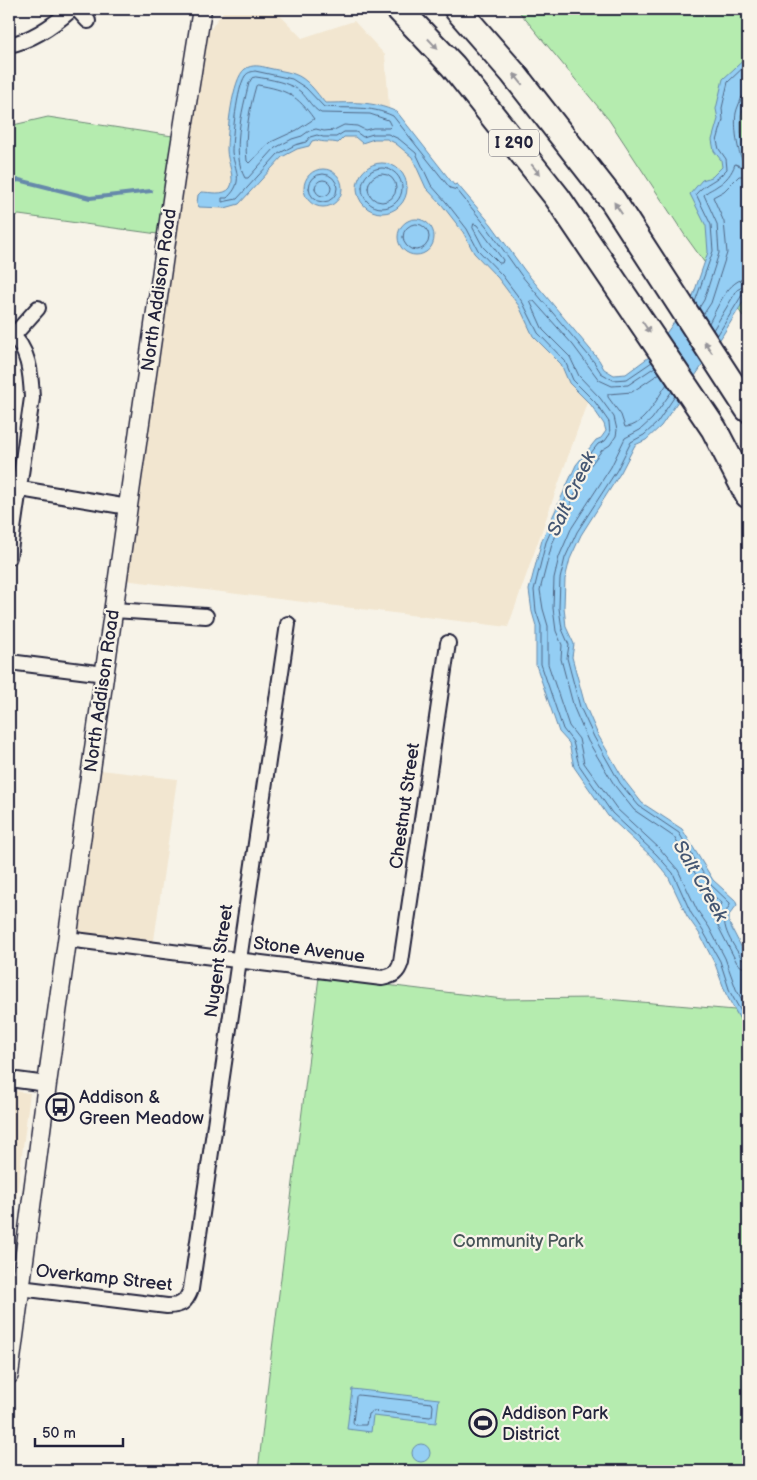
<svg xmlns="http://www.w3.org/2000/svg" width="757" height="1480" viewBox="0 0 757 1480" font-family="'Balsamiq Sans',sans-serif">
<style>
.built{fill:#f2e6d0}
.green{fill:#b5ecaf;stroke:#6c8775}
.water{fill:#94cef4;stroke:#6689aa}
.lines{fill:none;stroke-linecap:round;stroke-linejoin:round}
.shore{stroke:#506785;stroke-width:1}
.stream{stroke:#6689aa;stroke-width:4}
.minor-casing{stroke:#22223b;stroke-width:18}
.tertiary-casing{stroke:#22223b;stroke-width:21}
.motorway-casing{stroke:#22223b;stroke-width:29}
.minor{stroke:#f7f3e8;stroke-width:14}
.tertiary{stroke:#f7f3e8;stroke-width:18}
.motorway{stroke:#f7f3e8;stroke-width:25}
.oneway{fill:#97959a}
.labels{text-anchor:middle;dominant-baseline:central;stroke-width:4.5;stroke-linejoin:round;paint-order:stroke}
.shield{fill:#f7f3e8;stroke:#62616f;stroke-width:1}
.shield-label{font-size:16px;font-weight:bold;fill:#22223b}
.street-label{font-size:18px;fill:#22223b;stroke:#f7f3e8}
.poi-label{font-size:18px;fill:#22223b;stroke:#f7f3e8;text-anchor:start}
.park-label{font-size:18px;fill:#475458;stroke:#f7f3e8}
.water-label{font-size:19px;font-style:italic;fill:#445672;stroke:#f7f3e8}
</style>
<rect width="100%" height="100%" fill="#f7f3e8"/>
<filter id="ink" filterUnits="userSpaceOnUse"><feTurbulence type="fractalNoise" baseFrequency=".02" numOctaves="2"/><feDisplacementMap in="SourceGraphic" scale="10" xChannelSelector="R" yChannelSelector="G"/><feConvolveMatrix kernelMatrix="1 2 1 2 8 2 1 2 1" color-interpolation-filters="sRGB"/></filter>
<g filter="url(#ink)">
<path class="built" d="M225 9H274L302 38 354 21 385 55 390 119 589 397 508 627 124 580 201 42Z
M101 770 177 779 153 947 77 944Z
M9 1090 30 1093 9 1254Z"/>
<path class="green" d="M517 9H748V323L684 234 609 120Z
M48 117 179 137 165 235 19 215 9 217V126Z
M319 977 503 999 594 998 735 1010 748 1034V1471H258L271 1357Z"/>
<path class="water" d="M748 56V95L741 115V133L748 166V294L719 341 661 426 646 440 635 445 621 472 581 535 570 559 565 579 564 607 566 627 574 644 572 657 585 705 598 735 624 780 642 803 682 829 713 880 735 900 737 905 729 915V923L748 960V1034L726 994 715 964 699 933 687 916 668 876 652 857 608 816 574 767 569 743 559 732 536 665V626L532 612 529 590 542 540 576 465 596 440 601 438 606 431 604 424 591 405 569 383 561 364 533 336 519 306 498 278 474 253 463 232 442 205 426 188 412 157 395 143 387 139H374L362 143 355 137H344L338 143C330 141 324 143 316 140L312 141 309 146 297 149 282 157 239 204 225 208 199 207 197 203 198 195 201 192C210 192 224 196 230 188 236 179 227 161 227 150 227 134 232 78 245 69 252 64 261 66 268 68 276 70 286 71 294 74 307 78 316 92 325 103 353 103 370 100 397 112L454 185 457 184 491 224 525 271 599 360 604 369 614 375 626 374 649 357 693 296 708 252 706 226 690 194 702 180 712 177 722 167 721 160 714 151 712 140 718 119 716 109 723 79Z
M357 188a25 25 0 1 1 50 0a25 25 0 1 1-50 0Z
M304 188a19 19 0 1 1 38 0a19 19 0 1 1-38 0Z
M398 237a18 18 0 1 1 36 0a18 18 0 1 1-36 0Z
M352 1389 439 1399 436 1423 373 1416 371 1432 347 1429Z
M412 1453a9 9 0 1 1 18 0a9 9 0 1 1-18 0Z"/>
<g class="lines">
<path class="shore" d="M256 77C270 79 291 83 301 92 308 99 312 108 321 113L370 114 388 120 391 126 389 128H373L365 130 357 126 344 125 334 130 324 131 316 129 309 131 302 136 292 139 275 148 248 178H245C231 154 242 110 249 83L252 78Z
M258 85C287 90 297 95 314 119L297 130 271 142 249 163 247 161C244 137 249 110 256 86Z
M748 94 742 97C740 102 737 108 736 113 734 124 737 154 744 162L748 163
M362 188a20 20 0 1 1 40 0a20 20 0 1 1-40 0Z
M309 188a14 14 0 1 1 28 0a14 14 0 1 1-28 0Z
M368 188a14 14 0 1 1 28 0a14 14 0 1 1-28 0Z
M315 188a8 8 0 1 1 16 0a8 8 0 1 1-16 0Z
M403 237a13 13 0 1 1 26 0a13 13 0 1 1-26 0Z
M474 224 477 225 503 260 502 263H499L483 247 473 228Z
M695 302 713 251 711 225 696 194C706 182 716 182 727 169L726 159 719 149 717 141 723 120 722 108 728 82 748 63
M699 308 704 300 719 253 717 224 704 195C708 190 712 190 717 186 726 181 732 173 735 164L748 169
M703 315 711 303 727 253 724 222 713 197 724 191 739 176H748
M709 323C718 307 728 279 748 278
M713 330 737 290 742 287 748 286
M717 336 742 295 748 292
M652 362 627 379 613 380 601 373 594 362 521 275 487 227 457 190 450 188 393 116C370 105 348 109 324 107L306 88 292 79 255 71C251 72 248 72 245 76 237 88 232 136 232 152 233 162 239 173 237 182 236 189 231 194 227 198H222V202L237 199 278 154 295 145 306 142 310 137 317 135 323 137H336L344 132H356L363 137 373 134H388L399 139 416 153 431 185 446 202 467 229 478 250 502 275 523 303 538 333 565 361 573 380 595 402 609 422 610 434 605 441 598 444 580 467 546 542 534 590 536 611 541 626V664L563 729 573 742 579 765 612 813 656 854 673 873 691 913 703 931 720 961 730 992 748 1024
M655 367 628 385 612 386 599 380 573 345 534 301H530L543 330 570 357 579 376 600 398 614 417 617 430 616 436 610 445 602 450 586 471 552 544 540 590 543 609 548 626V664L569 726 579 739 584 763 617 809 660 849 678 870 697 910 709 927 725 958 736 989 748 1011
M660 373 632 392 608 394V397L621 415 625 427C644 427 657 398 667 384
M672 391 652 419 640 430 625 438 611 467 571 529 559 557 554 578 553 608 556 631 562 645 561 659 574 708 588 741 615 786 634 810 674 837 703 887 722 903 718 913V926L737 963 742 967 748 968
M675 396 657 423 644 435 631 442 617 470 577 532 565 558 560 579 559 608 562 629 569 645 567 658 580 707 594 737 620 783 639 806 679 833 709 883 730 903V905C716 923 732 942 742 959L748 961
M358 1395 432 1403 433 1406 432 1416 430 1417 373 1411 368 1414 366 1425H355L353 1422 356 1397Z"/>
<path class="stream" d="M9 182 19 180 90 198 151 191"/>
<g class="minor-casing">
<path id="minor" d="M77 9 88 21
M9 45C33 40 54 25 72 9
M9 332C29 348 31 374 32 398L9 557
M13 336 38 308
M9 487 128 507
M114 610 206 616
M9 662 105 674
M67 939 382 978C393 976 398 973 401 962L448 643
M9 1079 47 1084
M20 1288 167 1306C182 1306 186 1302 191 1289L288 624"/>
</g>
<g class="tertiary-casing">
<path id="tertiary" d="M9 1375 47 1084 126 520 176 172 202 9"/>
</g>
<g class="motorway-casing">
<path id="motorway" d="M399 9 453 66 557 197 714 429 748 495
M457 9 513 73 613 201 748 409"/>
</g>
<use href="#minor" class="minor"/>
<use href="#tertiary" class="tertiary"/>
<use href="#motorway" class="motorway"/>
</g>
<defs><path id="oneway-solid" d="M-6-.8H1V-3.2L6.5 0L1 3.2V.8H-6Z" transform="scale(1.25)"/></defs>
<g class="oneway">
<use href="#oneway-solid" transform="translate(433 44) rotate(47)"/>
<use href="#oneway-solid" transform="translate(518 79) rotate(-128)"/>
<use href="#oneway-solid" transform="translate(536 170) rotate(51)"/>
<use href="#oneway-solid" transform="translate(618 208) rotate(-124)"/>
<use href="#oneway-solid" transform="translate(646 327) rotate(56)"/>
<use href="#oneway-solid" transform="translate(708 347) rotate(-123)"/>
</g>
</g>
<defs>
<g id="bus-ring" transform="scale(1.4375)"><circle r="9.5" fill="#f7f3e8" stroke="#22223b" stroke-width="1.5"/><path d="M-5-6H5V4H4V6H2V4H-2V6H-4V4H-5ZM-3.5-4V0h7V-4ZM-3.5 1.2v1.5H-2V1.2ZM2 1.2v1.5H3.5V1.2Z" fill="#22223b"/></g>
<g id="stadium-ring" transform="scale(1.4375)"><circle r="9.5" fill="#f7f3e8" stroke="#22223b" stroke-width="1.5"/><path d="M0-5a6.5 5 0 1 0 0 10a6.5 5 0 1 0 0-10ZM-3.5-1.8h7v3.6h-7Z" fill="#22223b"/></g>
</defs>
<g fill-rule="evenodd">
<use href="#bus-ring" x="60" y="1107"/>
<use href="#stadium-ring" x="483" y="1423"/>
</g>
<g class="labels">
<rect class="shield" x="489" y="129.5" width="50" height="27" rx="4"/>
<g class="shield-label">
<text x="514" y="143">I 290</text>
</g>
<g class="street-label">
<text transform="translate(159 290) rotate(-82)">North Addison Road</text>
<text transform="translate(102 691) rotate(-82)">North Addison Road</text>
<text transform="translate(405 806) rotate(-82)">Chestnut Street</text>
<text transform="translate(309 950) rotate(7)">Stone Avenue</text>
<text transform="translate(219 961) rotate(-82)">Nugent Street</text>
<text transform="translate(104 1278) rotate(6)">Overkamp Street</text>
</g>
<g class="poi-label">
<text x="79" y="1097">Addison &amp;<tspan x="79" dy="21">Green Meadow</tspan></text>
<text x="502" y="1413">Addison Park<tspan x="502" dy="21">District</tspan></text>
</g>
<g class="park-label">
<text x="518" y="1241">Community Park</text>
</g>
<g class="water-label">
<text transform="translate(572 494) rotate(-65)">Salt Creek</text>
<text transform="translate(700 881) rotate(60)">Salt Creek</text>
</g>
</g>
<rect width="757" height="1480" fill="none" stroke="#f7f3e8" stroke-width="30"/>
<rect x="15" y="15" width="727" height="1450" fill="none" stroke="#22223b" stroke-width="2" filter="url(#ink)"/>
<path d="M35 1438v8h88v-8" fill="none" stroke="#22223b" stroke-width="2.5"/>
<text x="42" y="1438" font-size="15" fill="#22223b" stroke="#f7f3e8" stroke-width="4" paint-order="stroke">50 m</text>
</svg>
